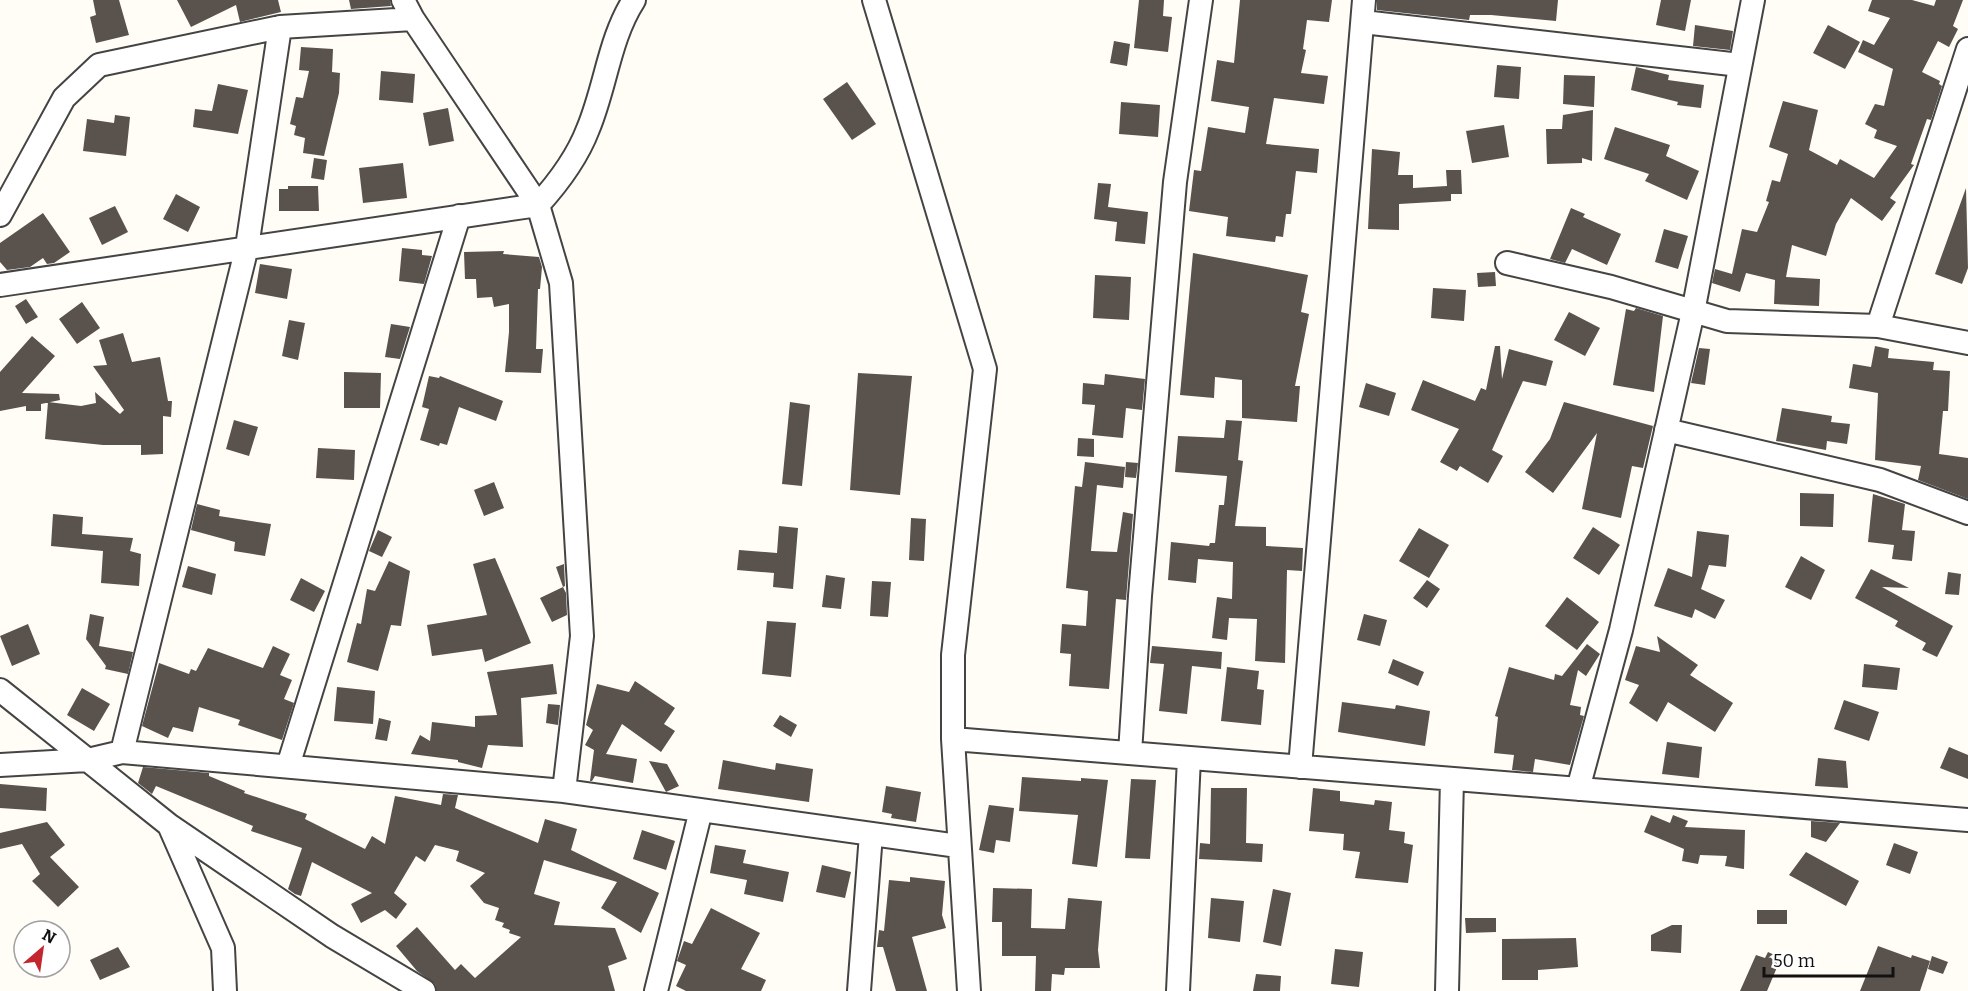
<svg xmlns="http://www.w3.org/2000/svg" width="1968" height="991" viewBox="0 0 1968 991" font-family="Bitter,serif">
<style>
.building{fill:#5a524d}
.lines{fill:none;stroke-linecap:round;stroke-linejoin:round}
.minor-casing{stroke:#444;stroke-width:26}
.minor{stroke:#fff;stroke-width:22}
</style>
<rect width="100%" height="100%" fill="#fffdf5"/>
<path class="building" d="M93 0H119L129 35 96 43 90 17 96 15Z
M177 0H278L281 12 240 22 236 5 191 27Z
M349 0H390L391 6 351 9Z
M1139 0H1164L1163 16 1172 17 1168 52 1134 48Z
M1240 0H1332L1329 22 1307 20 1303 49 1306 50 1301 73 1328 76 1324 104 1274 98 1266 144 1319 149 1317 173 1296 171 1291 214H1286L1283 237 1276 236 1275 242 1226 236 1228 217 1189 211 1194 170 1201 171 1208 127 1245 133 1249 107 1211 101 1217 60 1234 63Z
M1377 0H1558L1556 21 1491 15H1470L1469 20 1377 10Z
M1661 0H1691L1685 31 1656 25Z
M1872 0H1912L1934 6 1936 0H1963L1953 26 1958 29 1949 47 1938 41 1922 72 1940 81 1939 84 1942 86 1931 120 1927 119 1911 164 1914 165 1890 198 1896 202 1882 221 1851 198 1836 224 1826 256 1792 245 1786 277 1820 279 1819 306 1774 304 1775 280 1746 273 1740 292 1712 283 1715 269 1732 274 1742 229 1757 232 1769 202 1766 201 1772 180 1780 182 1788 154 1769 147 1783 101 1818 110 1809 150 1837 165 1840 159 1874 178 1897 146 1874 138 1877 130 1865 124 1875 104 1884 106 1893 69 1858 52 1863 40 1874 45 1890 18 1868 11Z
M1695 25 1733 31 1730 50 1693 46Z
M1828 25 1860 42 1845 69 1813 53Z
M1114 41 1130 44 1127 66 1110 63Z
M301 47 333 49 332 72 340 73 339 93 324 156 303 153 305 138 294 135 296 126 290 124 296 97 303 98 309 71 299 70Z
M1497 65 1521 67 1519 99 1494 97Z
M1636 67 1669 75 1668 80 1704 85 1701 108 1677 105 1678 102 1631 90Z
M381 71 415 74 413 103 379 100Z
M1564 75 1595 76 1594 107 1563 104Z
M847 82 876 124 852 140 823 99Z
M218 84 248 90 238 134 193 127 195 109 212 111Z
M1121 102 1160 105 1158 137 1119 134Z
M448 108 454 141 429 146 423 113Z
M1593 110 1592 161 1582 158V163L1547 164 1546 129H1562L1563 115Z
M115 115 130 117 126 156 83 151 87 119 114 123Z
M1504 125 1509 157 1472 163 1466 131Z
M1615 127 1670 145 1666 156 1699 171 1687 200 1645 181 1649 174 1604 159Z
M1372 149 1400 152 1398 175H1413V188L1447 186 1446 170H1461L1462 194H1451V201L1399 204V230L1368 229Z
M314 158 327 160 324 180 311 178Z
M403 163 407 198 363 203 359 168Z
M1098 183 1111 184 1108 207 1148 212 1145 244 1115 241 1117 222 1094 219Z
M288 186H318L319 211H279V189H288Z
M1966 188 1968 268 1962 284 1935 274Z
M176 194 200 207 188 232 163 219Z
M115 206 128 232 102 245 89 218Z
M1571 208 1585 214 1583 217 1621 234 1607 265 1572 249 1565 263 1550 259Z
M43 213 70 252 54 263 47 264 43 258 30 267 7 270 0 262V243Z
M1664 229 1688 236 1678 269 1655 262Z
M402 248 422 250V255L432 256 424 284 399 281Z
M504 251 503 254 539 257 542 267 540 289H538L536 349H543L541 373 505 372 509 332V304L494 307 492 297 477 298 476 279H465L464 252Z
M1193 253 1308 275 1301 312 1309 314 1295 386H1300L1297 422 1242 418V380L1215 377 1214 398 1180 395Z
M260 264 292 269 287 299 255 293Z
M1495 272 1496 286 1478 287 1477 273Z
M1095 275 1131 277 1129 320 1093 318Z
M1433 288 1466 290 1464 321 1431 318Z
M26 299 38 317 26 324 15 306Z
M82 302 100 328 77 344 59 319Z
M1636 308 1663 316 1654 392 1613 385 1626 309 1634 311Z
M1569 312 1600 328 1585 356 1554 340Z
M289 320 305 323 298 360 282 356Z
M391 324 410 327 400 359 385 357Z
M123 333 132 362 160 357 168 401H172L171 417 163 416V454L141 455V445H103L45 439 48 402 81 406 96 403 95 392 120 414 124 410 93 366 107 365 99 340Z
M32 336 55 356 22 393 59 394 60 400 41 404V411H26V406L0 411V372Z
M1495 346H1500L1502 379 1509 349 1553 361 1546 386 1523 381 1492 450 1503 456 1488 483 1460 466 1457 471 1440 462 1459 429 1411 410 1423 380 1475 401 1481 388 1486 390Z
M1875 346 1889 349 1888 358 1934 362 1933 370 1950 371 1948 411H1943L1939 454 1968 458V499L1918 480 1921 466 1875 460 1878 393 1849 388 1853 364 1871 367Z
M1699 348 1710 349 1705 385 1691 383Z
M344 372 381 373 380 408H344Z
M858 373 912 376 900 495 850 490Z
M1105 374 1145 379 1142 410 1126 408 1123 438 1092 435 1095 405 1082 404 1083 383 1104 385Z
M429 376 439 378 440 376 503 401 496 421 459 407 447 445 440 443 439 446 420 440 429 409 422 407Z
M1366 383 1396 393 1389 416 1359 407Z
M790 402 810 405 802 486 782 484Z
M1564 402 1653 426 1643 468 1632 466 1621 518 1582 509 1597 433 1553 493 1525 472 1550 439Z
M1782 408 1832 416 1831 422 1850 424 1847 444 1827 441 1826 450 1776 441Z
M234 420 258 427 249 456 226 449Z
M1226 420 1242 421 1238 460 1243 461 1235 526 1266 527V546L1303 548 1302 571 1287 570 1285 663 1255 661 1257 619 1229 618 1227 640 1212 638 1217 597 1232 599 1233 562 1198 559 1196 583 1168 580 1171 542 1209 546 1210 543H1215L1219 505H1224L1227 476 1175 472 1178 436 1224 438Z
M1078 438 1094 439V457L1077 456Z
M318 448 355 450 354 480 316 478Z
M1085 462 1125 467 1123 488 1097 485 1091 551 1117 552 1123 512 1133 514 1126 600 1116 599 1109 689 1069 686 1071 654 1060 653 1062 624 1086 626 1088 591 1066 588 1075 486 1082 487Z
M1126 462 1138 463 1136 478 1125 477Z
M494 482 504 508 484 516 474 490Z
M1800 493 1834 494 1833 527 1800 526Z
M1873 494 1905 504 1902 530 1915 531 1912 561 1892 559 1894 545 1868 542Z
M197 504 220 510 219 516 271 524 265 556 234 551 235 542 191 530Z
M53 514 83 517 82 534 133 538 130 551 141 554 139 586 101 583 103 551 51 546Z
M911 518 926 519 924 561 909 560Z
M779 526 798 528 793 589 773 587 774 573 737 570 739 550 777 553Z
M1593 527 1620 545 1599 575 1573 558Z
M1419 528 1449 545 1429 578 1399 561Z
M378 530 392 537 382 557 369 551Z
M1697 531 1729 535 1726 567 1709 565 1701 589 1725 600 1715 619 1695 609 1692 618 1654 606 1668 568 1692 577Z
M1801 556 1825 570 1811 600 1785 587Z
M495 558 531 643 485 662 482 649 432 656 427 625 487 615 473 564Z
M389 561 410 571 401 626 391 625 378 671 347 662 357 623 361 624 367 589 375 591Z
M564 564 565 586 563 587 556 567Z
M188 566 216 574 212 595 182 587Z
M1871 569 1909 588 1882 587 1953 626 1937 657 1922 650 1926 643 1895 626 1898 621 1855 598Z
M1948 572 1961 574 1959 595 1945 594Z
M826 575 845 578 841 609 822 607Z
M301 578 325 591 314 612 290 600Z
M1427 580 1440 589 1427 608 1413 598Z
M872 581 891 582 888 617 870 616Z
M563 587 566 593 567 615 552 622 540 598Z
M1567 597 1599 622 1577 650 1545 626Z
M90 614 104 617 99 646 133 652 128 674 105 669 106 666 86 639Z
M1364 614 1387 620 1380 646 1357 640Z
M767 621 796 623 791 677 762 674Z
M28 624 40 654 12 666 0 636Z
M1657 636 1698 665 1690 675 1733 703 1715 732 1668 702 1657 722 1629 703 1639 685 1625 680 1636 646 1660 652Z
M1587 644 1600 654 1586 676 1578 670 1570 705 1581 707 1580 715 1584 716 1570 765 1535 759 1533 772 1512 770 1514 755 1494 753 1498 717 1495 716 1509 667 1554 680 1555 674 1562 676Z
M273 646 290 654 280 675 292 680 284 699 294 703 282 740 238 725 240 720 199 707 193 732 173 727 168 738 142 726 159 663 189 674 191 669 196 671 208 648 263 668Z
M1152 646 1222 652 1221 669 1192 666 1187 714 1159 711 1164 664 1150 663Z
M1393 659 1424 672 1418 686 1388 673Z
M553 664 557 694 521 698 523 747 488 745 482 768 458 762V760L411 754 420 735 430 741 432 722 475 727V716L497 715 487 672Z
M1864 664 1900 668 1897 690 1862 687Z
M1227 667 1259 671 1257 689 1264 690 1261 725 1221 721Z
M635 681 675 708 664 724 675 731 661 752 622 724 606 754 637 759 633 783 595 776 592 781H590L594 750 585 745 593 730 586 725 597 684 629 692Z
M337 687 375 691 373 724 334 721Z
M82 688 110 704 94 731 67 715Z
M1844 700 1879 712 1869 741 1834 729Z
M1342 702 1395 709 1396 705 1430 711 1425 746 1338 732Z
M548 704 560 705 558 725 546 723Z
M780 715 797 725 791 737 773 726Z
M379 718 391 721 387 741 375 739Z
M1667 742 1702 747 1699 778 1662 774Z
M1949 747 1968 755V779L1940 768Z
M1818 758 1846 761 1848 788 1815 786Z
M723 760 775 770 776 763 813 769 809 802 718 789Z
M649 761 667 764 679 786 666 792Z
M143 767 209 773V776L245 791 244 793 307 814 305 819 365 849 372 836 385 844 395 796 441 805 443 794 458 795 455 808 538 843 545 819 577 829 571 850 659 893 641 933 601 908 617 882 544 860 534 894 560 902 554 925 615 928 627 959 608 966 615 991H437L435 984 417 971 396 946 417 927 455 970 461 964 475 978 521 937 509 933 510 930 502 927 504 923 495 920 499 908 484 903 470 886 485 873 456 861 459 851 435 845 425 862 416 856 394 893 407 904 396 919 385 910 361 923 351 904 372 893 312 862 301 896 295 894 288 889 302 848 251 831 253 826 156 786 152 794 138 783Z
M1022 777 1081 781V778L1108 780 1097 867 1072 864 1078 815 1019 811Z
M1131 779 1156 780 1150 859 1125 858Z
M0 784 47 788 46 811 0 808Z
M886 786 921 792 916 822 891 818 892 814 882 812Z
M1211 788H1247L1246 843 1263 844 1262 862 1199 859 1200 843 1210 844Z
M1313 788 1340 791V801L1374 805 1375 800 1392 802 1389 830 1405 832 1404 843 1413 845 1408 883 1355 878 1360 852 1343 850 1344 834 1309 831Z
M989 805 1014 808 1010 842 996 840 994 853 979 850Z
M1651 815 1670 823 1673 815 1688 821 1685 827 1745 830 1744 869 1725 866 1727 856 1700 855 1698 864 1682 861 1684 849 1644 832Z
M1811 821 1840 823 1826 842 1811 837Z
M47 822 65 845 50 857 79 887 58 907 32 881 40 874 22 844 0 849V833Z
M642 830 675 841 666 870 633 859Z
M1894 843 1918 852 1910 874 1886 865Z
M715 845 746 850 743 863 789 872 783 902 744 894 747 880 710 873Z
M1806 852 1859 881 1846 906 1789 875Z
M822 865 851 872 845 898 816 892Z
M910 877 945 881 942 915 946 928 912 937 927 991H896L883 947H877L879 930 884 931 889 880 910 882Z
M993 888 1032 889 1031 928 1065 929 1068 898 1102 901 1098 950 1100 968H1065L1064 975 1052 974 1051 991H1035L1036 956H1002V922H992Z
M1273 889 1291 893 1281 946 1263 942Z
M1211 898 1244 901 1240 942 1208 938Z
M711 908 760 933 741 969 766 980 761 991H686L676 986 686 965 677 961 684 941 692 944Z
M1757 910H1787V924H1757Z
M1465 918H1496V932L1466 933Z
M1672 925H1682L1681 953 1651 951V935Z
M1576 938 1578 967 1538 970V980H1502V939Z
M1878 946 1911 958 1912 955 1930 961 1920 991H1860Z
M118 947 130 967 100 980 90 960Z
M1335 949 1363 952 1359 987 1331 984Z
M1768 952 1781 958 1767 991H1740L1756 955 1765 958Z
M1932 956 1948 962 1943 974 1928 969Z
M1256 974 1281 976 1280 991H1253Z"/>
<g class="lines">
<g class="minor-casing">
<path id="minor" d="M403 0 413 19 538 205 561 283 582 636 564 791
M874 0 985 369 953 655V739L969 991
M1363 22 1740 65
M0 215 64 98 99 65 280 27 413 19
M1507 263 1611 287 1727 321 1878 326 1968 343
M0 285 538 205C558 183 577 158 588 129 606 86 609 39 634 0
M1878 326 1968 49
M1666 430 1880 480 1968 513
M0 690 169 825 332 936 424 991
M953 739 1968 820
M122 752 247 247 280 27
M1130 753 1140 596 1175 182 1201 0
M0 765 88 760 122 752 564 791 958 846
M288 766 459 216
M1300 767 1364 0
M1578 789 1621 630 1693 312 1753 0
M169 825 223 948 225 991
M656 991 701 810
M859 991 871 834
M1178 991 1189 758
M1447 991 1452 779"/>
</g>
<use href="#minor" class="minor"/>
</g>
<g transform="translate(42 949) rotate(29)"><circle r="28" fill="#ffffff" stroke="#a0a0a0" stroke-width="1.5"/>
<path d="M0-4.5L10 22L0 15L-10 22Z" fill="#c4262e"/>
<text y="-9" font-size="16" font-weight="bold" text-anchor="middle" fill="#111111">N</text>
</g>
<path d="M1764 967v9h129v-9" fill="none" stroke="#111111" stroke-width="3"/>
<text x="1773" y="967" font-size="18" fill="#111111" stroke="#ffffff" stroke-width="4.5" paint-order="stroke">50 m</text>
</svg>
